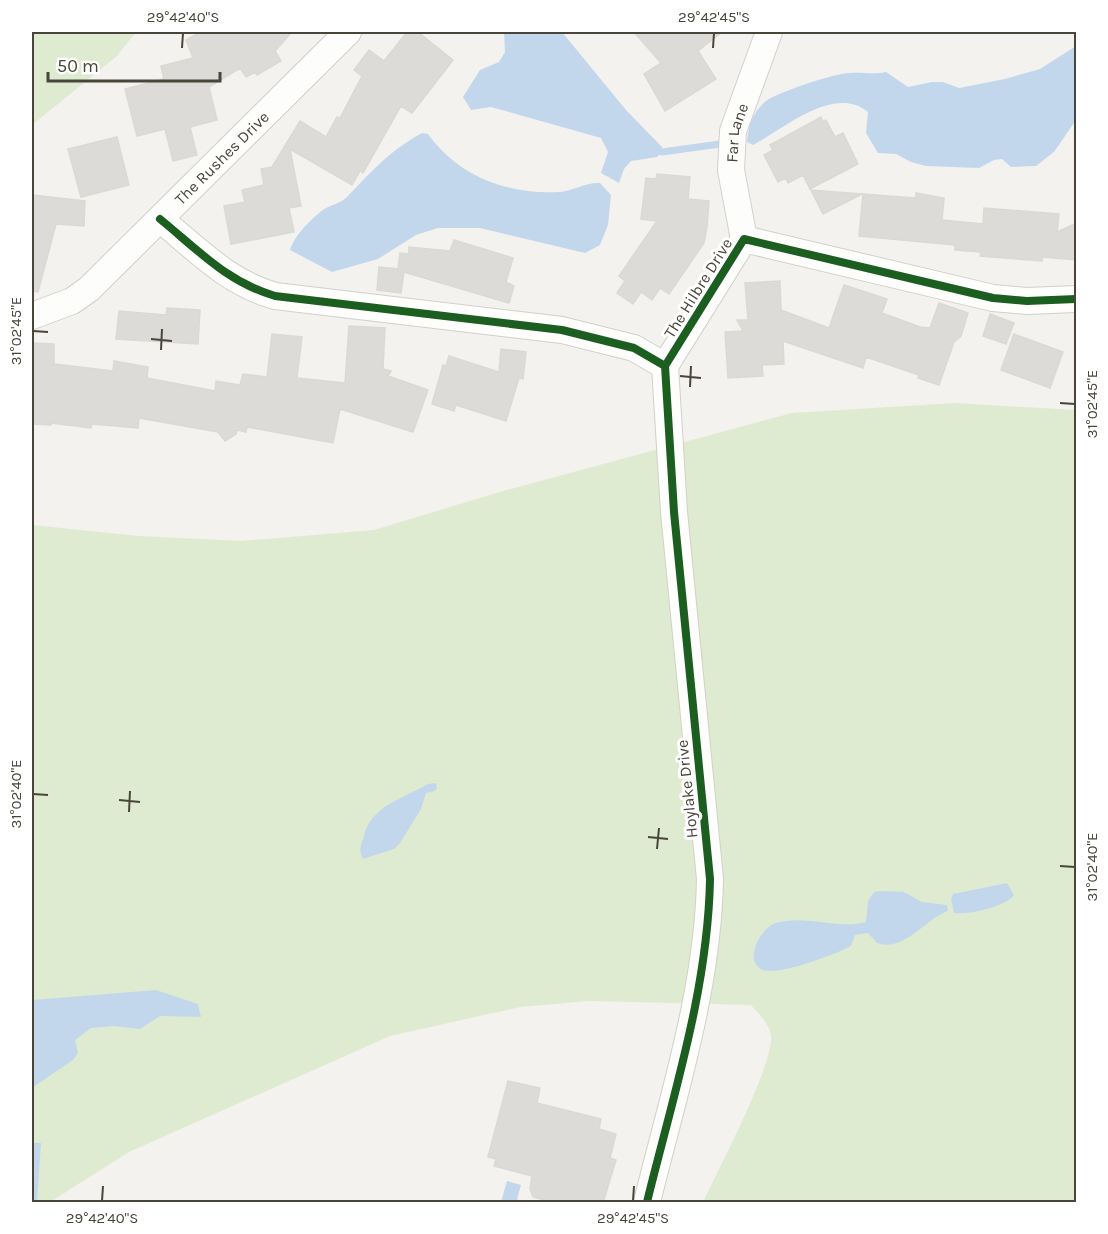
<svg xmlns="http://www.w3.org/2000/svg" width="1108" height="1234" viewBox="0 0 1108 1234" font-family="Karla,sans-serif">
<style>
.green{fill:#deebd1}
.water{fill:#c3d7ec}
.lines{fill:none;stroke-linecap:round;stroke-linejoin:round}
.stream{stroke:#c3d7ec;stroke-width:7}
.building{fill:#dcdbd7;stroke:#dbd9d4;stroke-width:1.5}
.minor-casing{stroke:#d1d0cc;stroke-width:28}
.minor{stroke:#fdfdfc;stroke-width:26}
.cycleway-casing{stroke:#fff;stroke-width:11}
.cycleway{stroke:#1b5e20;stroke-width:8}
.ticks{fill:none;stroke:#49453a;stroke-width:2}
.labels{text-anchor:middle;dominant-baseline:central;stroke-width:6;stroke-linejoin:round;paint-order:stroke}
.street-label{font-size:16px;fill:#49453a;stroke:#fff}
.neatline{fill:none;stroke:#49453a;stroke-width:2}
.ticks-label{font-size:15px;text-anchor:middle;fill:#49453a}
</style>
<rect width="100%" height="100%" fill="#f3f2ee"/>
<path class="green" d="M32 32H136L117 56 32 125Z
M954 403 1076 410V1202H703C717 1172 774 1064 771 1036 770 1024 758 1013 751 1005L589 1001 520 1007 390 1036 129 1152 50 1202H32V525L139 536 242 541 374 530 503 491 792 413Z"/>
<path class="water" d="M504 32H562L626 110 662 147V152L657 157 631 161 624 169 619 183 601 173 608 152 601 138 491 107 471 110 463 97 480 70 499 62 505 52Z
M1076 46V120L1054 152 1036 166 1011 167 1002 159 994 160 979 168 926 166 911 162 896 154 878 153 866 133 868 112C834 84 784 129 753 145L747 142C748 127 753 111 766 101 776 93 835 73 849 73 863 72 872 75 886 72L908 87 932 82H943L959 88 1005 79 1040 69Z
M422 133 428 134C458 176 508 195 559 192 573 191 586 182 600 183L611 195 608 225 600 245 585 253 480 228H438L416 235 378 259 332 272 290 250C294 236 311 219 323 210 330 205 340 204 347 197 373 170 388 152 422 133Z
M436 783 437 788 435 791 426 793 421 809 400 843 394 849 363 859C358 850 361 845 364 836 371 806 402 799 428 784Z
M1007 883 1014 895C1005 907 969 915 954 913L951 899 953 894Z
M880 891 904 892 922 902 947 905 948 911C926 918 904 953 877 943L868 933 855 935 851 946C836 954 779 976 763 970 742 962 761 927 776 923 807 914 838 930 866 922L868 901 874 892Z
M156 990 198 1004 201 1017 160 1016 140 1029 114 1026 91 1028 75 1040 78 1053 73 1060 32 1088V1000Z
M32 1143H41L37 1202H32Z
M507 1181 521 1185 517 1199 522 1202H501Z"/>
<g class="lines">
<path class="stream" d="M662 152 727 143"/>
</g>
<path class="building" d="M200 32H292L275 51 281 61 257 75 255 72 246 77 240 68 209 87 217 120 190 127 197 155 173 161 165 129 137 136 125 89 164 79 161 66 193 58 186 40Z
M407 32H418L453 60 412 113 401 106 363 173 360 171 352 185 290 149 301 206 289 208 294 232 231 244 224 206 245 202 242 190 264 185 261 169 272 167 300 121 326 137 337 117 340 118 362 76 354 70 369 50 384 61Z
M634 32H722L698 51 716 79 665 111 644 74 661 63Z
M821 117 823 122 826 120 835 137 843 133 858 164 810 189 803 175 788 183 786 178 778 182 764 155 773 150 770 145Z
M117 137 129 185 81 197 68 149Z
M657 174 690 177 688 199 709 201 707 227 704 243 669 294 660 288 652 300 641 292 633 304 617 293 625 281 619 276 657 221 641 219 646 178 656 179Z
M811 190 862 194 823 214Z
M916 193 944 198 942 220 983 224 984 208 1059 214 1057 232 1077 223V260L1042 257V261L980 256 981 252 955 250V245L859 236 863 194 916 198Z
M32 195 85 201 84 226 56 224 38 292 32 291Z
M454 240 513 258 506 282 514 286 509 303 404 272 401 293 377 290 379 267 398 269 400 253 409 254V247L450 251Z
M780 281 781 310 829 328 844 285 887 299 882 313 920 327 930 328 939 303 968 313 961 336 954 342 939 385 918 378 919 375 866 357 863 368 783 341 784 364 762 365 763 376 728 378 725 332 743 331 737 320H748L745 283Z
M167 308 200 310 198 344 116 339 119 311 166 315Z
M990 314 1014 323 1006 344 983 336Z
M349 326 385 328 383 369 391 371 388 376 428 390 413 432 340 409 333 443 247 427 246 432 237 430 236 434 225 441 218 432 139 418 138 428 92 424 91 428 51 423V425L32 424V343L54 344V364L113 371 114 361 148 367 147 378 215 391 216 381 240 385 243 374 267 377 272 334 302 337 297 378 345 383Z
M1014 334 1063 352 1050 388 1001 370Z
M501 349 526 352 523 379 519 378 506 421 456 405 454 411 432 404 443 365 446 366 449 356 499 372Z
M508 1081 540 1088 537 1103 601 1119 599 1129 616 1134 610 1158 616 1160 603 1203H555L533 1197 530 1189 532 1176 494 1166 496 1159 488 1157Z"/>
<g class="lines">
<g class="minor-casing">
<g id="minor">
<path d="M160 219C198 250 227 282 275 296L562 330 634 348 665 366"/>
<path id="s1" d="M744 239 731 170 733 131 769 32"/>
<path id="s2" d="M32 316 72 301 89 289 348 32"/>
<path d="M665 366 744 239 993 298 1027 301 1076 299"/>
<path d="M647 1202C673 1096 708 989 710 879L674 512 665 366"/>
</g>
</g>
<use href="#minor" class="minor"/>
<g class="cycleway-casing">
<path id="cycleway" d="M160 219C198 250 227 282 275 296L562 330 634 348 665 366
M665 366 744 239 993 298 1027 301 1076 299
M647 1202C673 1096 708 989 710 879L674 512 665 366"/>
</g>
<use href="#cycleway" class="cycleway"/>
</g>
<path class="ticks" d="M182 48 183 33M713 48 714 33M33 331 48 332M151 339 172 341M161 350 162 329M680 376 701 378M690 387 691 366M1060 403 1075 404M33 794 48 795M119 800 140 802M129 812 130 791M648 837 668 839M657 849 659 828M1060 866 1075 867M102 1201 103 1186M633 1201 634 1186"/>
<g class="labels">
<g class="street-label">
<text stroke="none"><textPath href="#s1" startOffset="108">Far Lane</textPath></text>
<text stroke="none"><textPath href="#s2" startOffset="250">The Rushes Drive</textPath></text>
<text transform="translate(698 288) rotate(-58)">The Hilbre Drive</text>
<text transform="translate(687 789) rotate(-96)">Hoylake Drive</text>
</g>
</g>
<rect width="1108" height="1234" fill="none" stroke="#ffffff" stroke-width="66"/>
<path d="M48 72v9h172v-9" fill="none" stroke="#49453a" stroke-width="3"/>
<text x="57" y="72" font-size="18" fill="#49453a" stroke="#ffffff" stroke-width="4.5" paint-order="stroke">50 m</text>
<rect x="33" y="33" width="1042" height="1168" class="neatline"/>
<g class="ticks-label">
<text x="183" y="22">29°42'40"S</text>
<text x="714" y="22">29°42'45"S</text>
<text transform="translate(16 331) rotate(-90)" y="5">31°02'45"E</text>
<text transform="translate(1092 404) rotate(-90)" y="5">31°02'45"E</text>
<text transform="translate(16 794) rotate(-90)" y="5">31°02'40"E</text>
<text transform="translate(1092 867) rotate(-90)" y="5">31°02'40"E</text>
<text x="102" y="1223">29°42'40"S</text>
<text x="633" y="1223">29°42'45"S</text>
</g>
</svg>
